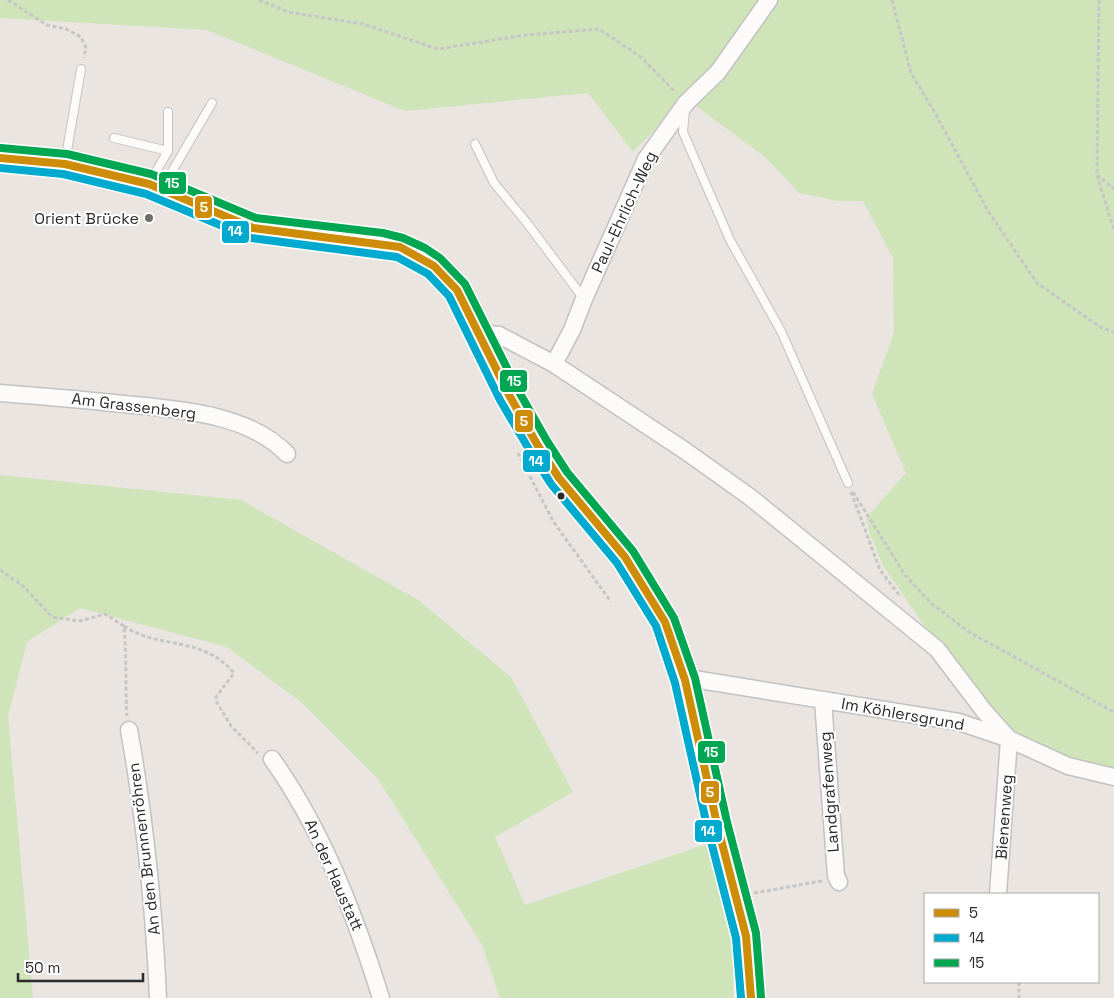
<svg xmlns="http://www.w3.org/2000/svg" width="1114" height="998" viewBox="0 0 1114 998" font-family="'Space Grotesk',sans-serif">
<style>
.green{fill:#cfe4b9}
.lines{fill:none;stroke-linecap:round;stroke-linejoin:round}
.lane-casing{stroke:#c3c1c1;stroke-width:10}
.street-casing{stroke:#c3c1c1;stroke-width:19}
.secondary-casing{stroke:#c3c1c1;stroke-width:25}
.path{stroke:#c6c6c6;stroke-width:3;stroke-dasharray:4 2.5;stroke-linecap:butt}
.lane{stroke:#fcfbfa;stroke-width:8}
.street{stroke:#fcfbfa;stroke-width:16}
.secondary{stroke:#fcfbfa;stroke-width:22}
.bus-1-casing{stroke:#fff;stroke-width:11}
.bus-2-casing{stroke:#fff;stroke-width:11}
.bus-3-casing{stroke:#fff;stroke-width:11}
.bus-1{stroke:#ce8d09;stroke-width:8}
.bus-2{stroke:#00a9ce;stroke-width:8}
.bus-3{stroke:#00a651;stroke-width:8}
.poi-dot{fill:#6e6c6a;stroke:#fff;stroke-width:2}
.bus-dot{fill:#2b2b2b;stroke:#fff;stroke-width:2}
.labels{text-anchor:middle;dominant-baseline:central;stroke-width:4;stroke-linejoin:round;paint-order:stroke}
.street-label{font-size:16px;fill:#2b2b2b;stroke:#fff}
.poi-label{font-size:16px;fill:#2b2b2b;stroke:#fff;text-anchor:end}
.line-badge{stroke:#fff;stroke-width:2}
.badge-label{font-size:14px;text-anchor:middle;font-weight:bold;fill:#fff}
</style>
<rect width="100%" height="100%" fill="#eae5e0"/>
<path class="green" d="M0 0H762L714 69 633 152 588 93 405 111 207 30 0 18Z
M775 0H1114V768L1072 758 1015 731 990 708 943 645 925 627 884 567 869 532 867 517 906 473 872 394 894 333 893 258 863 201H838L799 193 765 157 696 106 723 78Z
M0 475 241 500 418 600 511 677 573 792 495 837 525 905 707 844 734 951 733 998H500L482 945 378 779 301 702 227 647 80 608 27 642 8 716 33 998H0Z"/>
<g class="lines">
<g class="lane-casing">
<path id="lane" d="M685 110 683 132 730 240 781 331 848 483
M114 138 168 151
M475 144 494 183 527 223 584 299
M65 162 81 69
M150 182 168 151V112
M163 187 212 103"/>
</g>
<g class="street-casing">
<path id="street" d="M480 333 499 335 554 364 684 450 750 497 937 649 984 711 1009 739
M554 364 572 330 584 299 646 159 686 103 718 72 769 0
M0 393C38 396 76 399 114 403 170 409 246 411 287 454
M685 680 694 679 959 722 1009 739 1068 766 1114 777
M823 700 836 876 839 882
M129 730C145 819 154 908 158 998
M272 759C323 831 355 915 381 998
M998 894 1009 739"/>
</g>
<g class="secondary-casing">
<path id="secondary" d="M0 158 65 164 149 184 253 228 382 243 400 247 419 256 434 266 457 290 480 333 509 395 538 446 559 478 625 557 665 622 685 680 717 824 746 936 751 998"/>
</g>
<path class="path" d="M8 0 47 25 66 29 81 37 86 48 84 58
M259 0 288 12 363 24 438 49 526 35 599 29 641 57 675 92
M892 0 911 73 934 111 988 211 1037 283 1100 327 1114 332
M1099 0 1097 175 1114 230
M1097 175 1114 189
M518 453 553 521 611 602
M851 492 880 570 900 596
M853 492 905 575 932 604 969 632 1114 712
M0 570 23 586 52 617 80 621 105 614 124 626C127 657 125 686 127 716
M124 626C159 650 202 635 234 673L216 697V701L231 726 258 753
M754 893 822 881
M1019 982V998"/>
<use href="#lane" class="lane"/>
<use href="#street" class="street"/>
<use href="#secondary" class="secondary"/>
<g class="bus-1-casing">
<path id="bus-1" d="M0 158 65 164 149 184 253 228 400 247 434 266 457 290 509 395 538 446 559 478 625 557 665 622 685 680 717 824 746 936 751 998"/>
</g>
<g class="bus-2-casing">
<path id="bus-2" d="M0 168 63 174 146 194 251 238 397 257 428 274 449 296 500 400 530 451 551 484 617 563 656 626 675 683 707 826 736 938 741 998"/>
</g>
<g class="bus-3-casing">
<path id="bus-3" d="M1 148 67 154 151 174 256 218 383 233 403 238 425 248 440 258 465 284 518 390 547 441 567 472 633 551 674 618 695 678 727 822 756 933 761 997"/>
</g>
<use href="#bus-1" class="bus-1"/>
<use href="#bus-2" class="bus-2"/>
<use href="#bus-3" class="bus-3"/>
</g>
<circle class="poi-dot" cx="149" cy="218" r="5"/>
<circle class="bus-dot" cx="561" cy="496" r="4.5"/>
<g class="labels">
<g class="street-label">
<text transform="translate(624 212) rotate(-65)">Paul-Ehrlich-Weg</text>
<text transform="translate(134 406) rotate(7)">Am Grassenberg</text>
<text transform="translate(903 714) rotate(10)">Im Köhlersgrund</text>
<text transform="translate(829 792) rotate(-94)">Landgrafenweg</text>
<text transform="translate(1004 817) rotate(-86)">Bienenweg</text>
<text transform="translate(144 849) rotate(-97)">An den Brunnenröhren</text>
<text transform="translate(334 875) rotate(66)">An der Haustatt</text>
</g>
<g class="poi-label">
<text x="139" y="218">Orient Brücke</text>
</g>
</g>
<g class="line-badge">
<rect x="158" y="171" width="29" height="24" rx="5" fill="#00a651"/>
<rect x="194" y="195" width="19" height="24" rx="5" fill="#ce8d09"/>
<rect x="221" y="220" width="29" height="24" rx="5" fill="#00a9ce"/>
<rect x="499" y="369" width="29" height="24" rx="5" fill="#00a651"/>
<rect x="514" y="409" width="20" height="24" rx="5" fill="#ce8d09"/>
<rect x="522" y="449" width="29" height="24" rx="5" fill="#00a9ce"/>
<rect x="697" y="740" width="29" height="24" rx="5" fill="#00a651"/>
<rect x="700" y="780" width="20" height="24" rx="5" fill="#ce8d09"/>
<rect x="694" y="819" width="29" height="24" rx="5" fill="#00a9ce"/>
</g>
<g class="badge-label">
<text x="172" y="188">15</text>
<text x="204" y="212">5</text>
<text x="235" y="236">14</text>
<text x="514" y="386">15</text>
<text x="524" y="426">5</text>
<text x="536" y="466">14</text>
<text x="711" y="757">15</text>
<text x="710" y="797">5</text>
<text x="708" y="836">14</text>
</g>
<rect x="924" y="893" width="175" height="90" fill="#ffffff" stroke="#aaaaaa"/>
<rect x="934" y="909" width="25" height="8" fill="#ce8d09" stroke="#aaaaaa"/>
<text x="969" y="918" font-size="15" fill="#2b2b2b">5</text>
<rect x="934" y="934" width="25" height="8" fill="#00a9ce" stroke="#aaaaaa"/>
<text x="969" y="943" font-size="15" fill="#2b2b2b">14</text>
<rect x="934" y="959" width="25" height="8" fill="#00a651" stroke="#aaaaaa"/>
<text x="969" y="968" font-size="15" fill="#2b2b2b">15</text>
<path d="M18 973v8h125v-8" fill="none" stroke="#2b2b2b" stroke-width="2.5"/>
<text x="25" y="973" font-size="15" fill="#2b2b2b" stroke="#ffffff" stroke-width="4" paint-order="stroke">50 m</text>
</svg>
